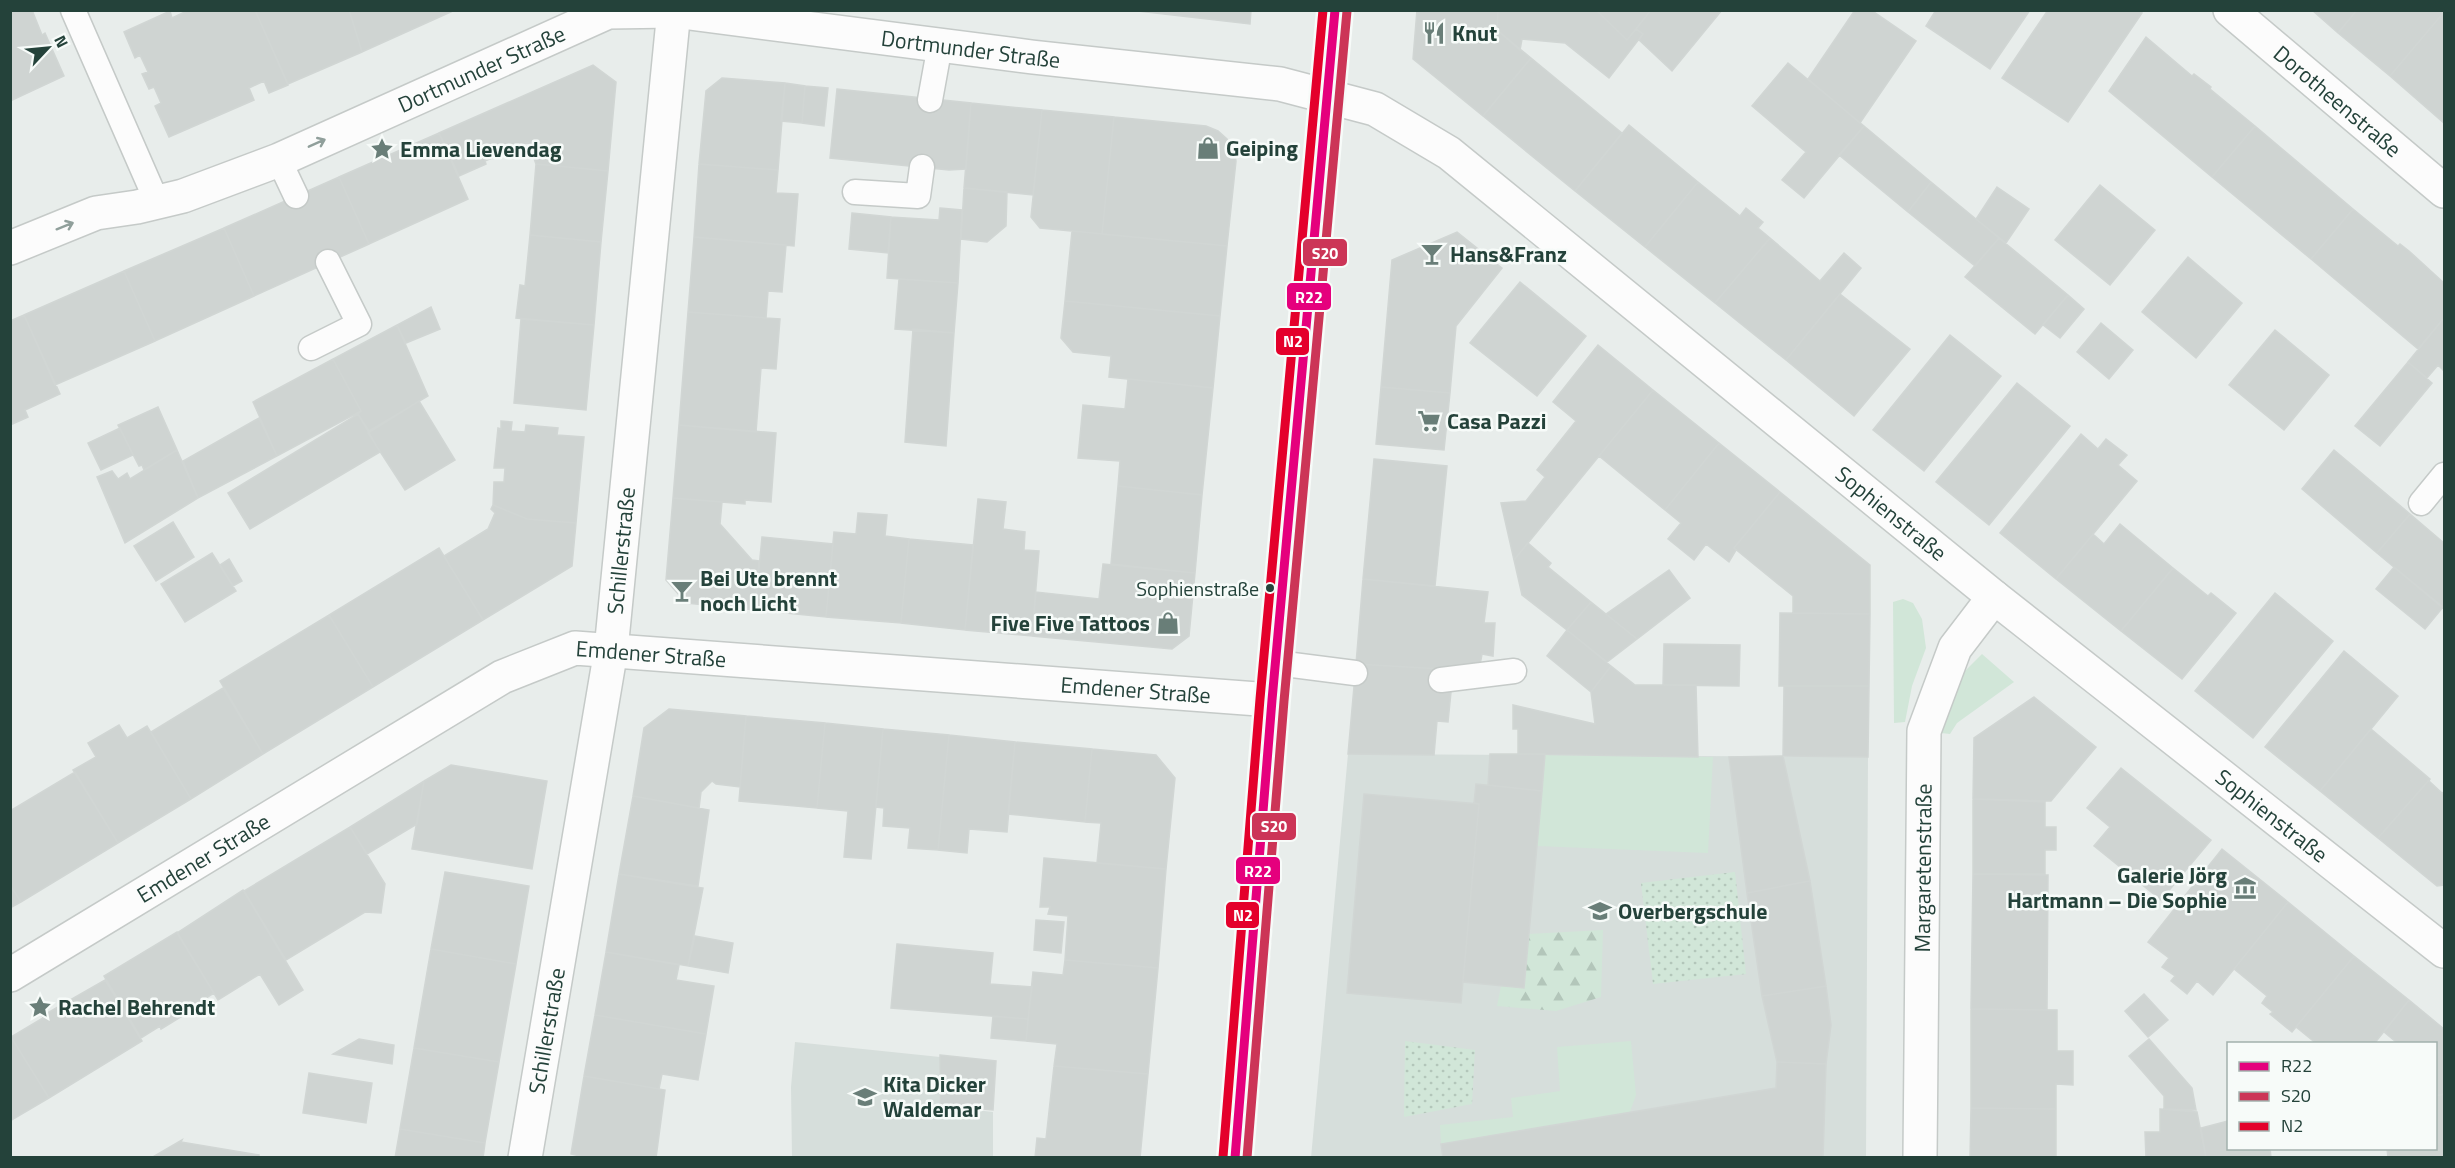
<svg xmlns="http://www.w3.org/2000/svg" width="2455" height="1168" viewBox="0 0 2455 1168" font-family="'Titillium Web',sans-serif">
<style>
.built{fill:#d6dedb}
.green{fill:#d1e6d8}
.forest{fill:url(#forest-firs)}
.park{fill:url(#park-dots)}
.building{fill:#cfd4d2;stroke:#d1d6d4;stroke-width:1.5}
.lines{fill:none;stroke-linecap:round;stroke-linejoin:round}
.service-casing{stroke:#c5cac8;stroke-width:27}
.minor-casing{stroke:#c5cac8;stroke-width:36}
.secondary-casing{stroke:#c3cbc8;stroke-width:36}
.service{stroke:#fcfcfc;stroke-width:24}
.minor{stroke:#fcfcfc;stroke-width:33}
.secondary{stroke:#fcfcfc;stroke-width:33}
.bus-1-casing{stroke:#f7fbf9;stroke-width:14}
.bus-2-casing{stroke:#f7fbf9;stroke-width:14}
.bus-3-casing{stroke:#f7fbf9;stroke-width:14}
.bus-1{stroke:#e5007d;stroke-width:9}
.bus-2{stroke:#cc3557;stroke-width:9}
.bus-3{stroke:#e4002b;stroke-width:9}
.oneway{stroke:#909f9b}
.bus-dot{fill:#24423a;stroke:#f7fbf9;stroke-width:2}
.labels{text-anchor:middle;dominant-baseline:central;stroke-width:5;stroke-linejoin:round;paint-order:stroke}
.bus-label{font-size:20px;fill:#24423a;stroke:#f7fbf9;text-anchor:end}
.poi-label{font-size:22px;font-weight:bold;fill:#24423a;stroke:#f7fbf9;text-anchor:start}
.street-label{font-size:22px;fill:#24423a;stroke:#f7fbf9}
.line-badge{stroke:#f7fbf9;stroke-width:2}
.badge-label{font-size:16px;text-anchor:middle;font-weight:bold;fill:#fff}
</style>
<defs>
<pattern id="forest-firs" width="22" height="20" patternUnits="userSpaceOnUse" patternTransform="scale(1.5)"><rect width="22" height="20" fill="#d1e6d8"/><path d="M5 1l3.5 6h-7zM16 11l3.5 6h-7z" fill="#b3c6ba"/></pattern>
<pattern id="park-dots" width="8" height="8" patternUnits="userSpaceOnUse" patternTransform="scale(1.5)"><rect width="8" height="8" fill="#d1e6d8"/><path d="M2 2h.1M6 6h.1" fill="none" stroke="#b3c6ba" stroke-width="1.8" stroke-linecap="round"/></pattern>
</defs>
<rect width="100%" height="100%" fill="#e8edeb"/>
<path class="built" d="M1348 754 1868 757 1866 1157 1311 1158Z
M795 1042 940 1057 939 1106 993 1112V1157H792L791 1087Z"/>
<path class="green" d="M1903 599 1913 603 1922 619 1926 648 1912 686 1905 722 1894 723 1893 602Z
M1982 654 2014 682 1957 723 1950 734 1941 733 1942 709 1961 675Z
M1545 755 1713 757 1708 853 1537 846Z
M1631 1041 1636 1095 1630 1112 1441 1144 1440 1125 1513 1117 1511 1098 1560 1091 1557 1047Z"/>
<path class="forest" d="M1603 930 1601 997 1556 1011 1497 1006 1501 986 1523 988 1528 934Z"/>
<path class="park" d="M1735 872 1746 974 1653 984 1641 883Z
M1405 1041 1475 1050 1472 1104 1404 1117Z"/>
<path class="building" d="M10 10H32L42 35 45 33 64 76 10 101Z
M189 10H255L288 85 269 93 264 81 249 88 254 100 169 137 155 106 161 103 154 87 149 89 142 74 148 72 140 55 135 58 124 32 170 11 172 18Z
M255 10H349L362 52 288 84Z
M349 10H455L362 52Z
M1129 10H1251L1250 24Z
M1417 10H1498L1497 30 1531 58 1483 116 1413 59Z
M1498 10H1596L1627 40 1636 29 1643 34 1609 78 1565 43 1522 39 1520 50 1497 30Z
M1596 10H1651L1627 40Z
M1651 10H1722L1672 71 1639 40 1643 34 1636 29Z
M1855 10H1871L1916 41 1860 123 1808 79Z
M1936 10H2030L1990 69 1926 26Z
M2048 10H2138L2142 13 2068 122 2002 78Z
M2312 10H2357L2338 33Z
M2357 10H2442L2444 12 2390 76 2338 33Z
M2444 12V123L2390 76Z
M2146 37 2192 76 2194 74 2211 87 2210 89 2255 126 2212 177 2109 91Z
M1531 58 1622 133 1575 191 1483 116Z
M1788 63 1864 126 1804 198 1782 180 1806 152 1752 106Z
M593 65 616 82 608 171 536 164 528 142 485 161 486 164 459 176 439 133Z
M722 78 785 83 778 170 699 164 706 91Z
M785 83 805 86 802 123 781 121Z
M805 86 828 88 824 126 802 123Z
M837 89 971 103 966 169 949 170 830 158Z
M971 103 1042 110 1033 195 964 188Z
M1042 110 1114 117 1102 234 1040 228 1031 217Z
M1114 117 1206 126 1218 131 1227 139 1234 150 1236 161 1227 246 1102 234Z
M1629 125 1698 182 1645 247 1575 191Z
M1864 126 1931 182 1908 212 1839 155Z
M2255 126 2353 209 2311 259 2212 177Z
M439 133 468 199 369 244 339 177Z
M536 164 608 171 601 242 530 235Z
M699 164 778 170 776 193 798 194 794 246 694 237Z
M339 177 369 244 254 296 224 228Z
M1698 182 1740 216 1746 208 1763 222 1758 228 1770 238 1715 303 1645 247Z
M1931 182 1999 238 1975 266 1908 212Z
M2100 185 2155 230 2110 285 2055 240Z
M1997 187 2029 209 2006 243 1976 219Z
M964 188 1007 192 1006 226 987 242 961 239Z
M940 208 962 210 958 283 887 278 891 217 939 220Z
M2353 209 2398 246 2400 244 2409 251 2444 283V318L2418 349 2311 259Z
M852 213 891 217 888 253 849 249Z
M224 228 254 296 155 341 124 271Z
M1072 231 1227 246 1220 316 1065 301Z
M1457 232 1502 268 1456 326 1450 393 1381 387 1392 260Z
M530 235 601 242 594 325 516 318 520 285 525 286Z
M694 237 786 245 782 292 768 291 766 318 688 312Z
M1770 238 1820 281 1844 253 1861 268 1786 360 1715 303Z
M1999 238 2068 295 2035 334 1965 277Z
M2188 257 2242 303 2196 358 2142 312Z
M124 271 155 341 55 385 24 315Z
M899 279 958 283 954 333 895 329Z
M1520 282 1586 336 1537 396 1470 343Z
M1840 294 1910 349 1854 416 1786 360Z
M2068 295 2084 309 2060 338 2043 325Z
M1065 301 1220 316 1213 388 1109 377 1111 356 1073 352 1061 338Z
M431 307 440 329 406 343 397 325Z
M688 312 780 319 776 369 761 368 756 432 679 425Z
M24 315 60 394 25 410 28 417 10 425V321Z
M2444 318V371L2438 365 2427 378 2408 362Z
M521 319 594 325 586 410 514 403Z
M2101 323 2133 350 2109 379 2077 352Z
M397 325 428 396 369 431 358 414 361 411 333 359Z
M913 329 954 333 946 446 905 442Z
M2275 330 2329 375 2284 430 2229 385Z
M1950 335 2001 376 1924 471 1873 430Z
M1598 345 1653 390 1514 560 1501 503 1526 501 1545 477 1537 470 1576 421 1553 402Z
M333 359 361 411 277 456 253 402Z
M2408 362 2432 383 2380 446 2355 426Z
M1128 379 1213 388 1202 495 1118 486 1120 461 1078 458 1083 405 1125 409Z
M2017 383 2070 426 1989 525 1936 482Z
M1381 387 1450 393 1444 450 1376 444Z
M1653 390 1719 443 1665 510 1599 456Z
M419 401 455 460 405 490 368 433Z
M158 407 177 450 144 470 142 465 139 466 118 425Z
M358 414 380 452 250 529 228 493Z
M259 418 277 456 198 498 183 461Z
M501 421 512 422 511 431 525 432 526 425 558 428 557 435 584 437 576 523 527 519 493 505 494 482H504L505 468H494L498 428 501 429Z
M679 425 776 433 771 502 745 500V504L673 498Z
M120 428 133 455 101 470 88 443Z
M2081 434 2098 449 2106 439 2127 455 2118 465 2137 481 2056 579 2000 533Z
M1719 443 1780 492 1734 548 1736 550 1729 562 1706 544 1694 560 1668 539 1681 523 1665 510Z
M177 450 198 498 125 543 97 477 112 471 118 479 127 473 130 479Z
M2334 450 2410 514 2377 553 2302 489Z
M1374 459 1447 466 1435 586 1363 579Z
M1118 486 1202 495 1195 573 1111 564Z
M1780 492 1870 565V614L1793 613V596L1734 548Z
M673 498 722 502 720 524 752 560 759 561 755 610 686 603 666 580Z
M978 499 1006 502 1003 529 1025 532 1024 550 1039 551 1032 636 965 630Z
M493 505 527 519 576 523 572 566 483 620 444 556 488 529 495 513 491 509Z
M858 513 887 515 885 536 909 539 901 623 826 617 834 532 856 534Z
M2410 514 2444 543V609L2377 553Z
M173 522 194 557 156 581 134 546Z
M2120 524 2173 568 2121 631 2056 579 2093 534 2104 544Z
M762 537 833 544 826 617 755 610Z
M909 539 973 545 965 630 901 623Z
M1528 543 1551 563 1548 567 1591 602 1567 630 1522 595 1514 560Z
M439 548 483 620 373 687 329 615Z
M212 553 236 591 185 622 161 584Z
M229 559 242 581 233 586 220 565Z
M1103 564 1195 573 1189 636 1172 649 1032 636 1036 592 1099 599Z
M2394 567 2443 607 2425 629 2376 589Z
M2173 568 2208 596 2211 593 2236 613 2182 679 2121 631Z
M1669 570 1690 598 1637 639 1606 614Z
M1363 579 1488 592 1484 623H1495L1493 656 1482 654 1480 665 1441 669 1356 664Z
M2275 593 2333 641 2253 738 2195 691Z
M1591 602 1637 639 1607 662 1567 630Z
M1780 613 1870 614 1869 686H1779Z
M329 615 373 687 263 754 220 681Z
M1567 630 1611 666 1591 692 1547 656Z
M1664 644 1740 645 1739 686 1663 685Z
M2344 651 2398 696 2320 791 2265 747Z
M1356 664 1441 669 1440 691 1451 692 1448 722 1437 721 1434 755 1348 754Z
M1611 666 1635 685H1696L1698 757 1518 754V729H1513V705L1595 724 1591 692Z
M1784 686H1869L1868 757 1783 756Z
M223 688 263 754 191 799 151 732Z
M2034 697 2096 747 2051 801 1973 799 1974 738Z
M669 709 746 716 740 787 716 784 712 781 701 792 699 808 633 796 644 728Z
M746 716 825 723 817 808 739 801Z
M825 723 883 729 871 859 844 857 848 811 817 808Z
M119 725 127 738 147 726 191 799 118 843 73 770 96 757 88 743Z
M883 729 949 735 938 850 908 848 910 828 883 826 884 808 876 807Z
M2371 729 2430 779 2378 838 2320 791Z
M949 735 1015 742 1007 832 969 829 967 853 938 850Z
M1015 742 1092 749 1085 822 1008 814Z
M1092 749 1156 755 1175 778 1166 869 1097 863 1101 823 1085 822Z
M1490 754H1545L1542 791 1488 785Z
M1783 756 1810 881 1747 893 1729 757Z
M451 765 547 781 532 869 412 849 424 781Z
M2121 768 2211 840 2161 900 2094 846 2110 827 2087 808Z
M75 772 118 843 21 902 10 885V811Z
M2430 779 2429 781 2442 793 2444 792V885L2437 886 2378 838Z
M424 781 417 824 367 854 350 827Z
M1476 784 1542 791 1524 988 1463 982 1479 804 1474 803Z
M1364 794 1479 804 1461 1003 1347 993Z
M633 796 709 810 698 886 619 874Z
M1973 799 2045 802V827H2056V850H2045V874H1973Z
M350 827 385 884 381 913 365 912 286 960 244 891Z
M2222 849 2288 902 2213 995 2197 981 2187 994 2171 981 2175 976 2162 967 2169 958 2148 942Z
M1044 858 1166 869 1158 968 1065 960 1068 916 1048 914 1050 907H1040Z
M445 872 529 886 516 964 431 949Z
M619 874 703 888 688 966 606 952Z
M1973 874 2048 875 2047 1010 1971 1009Z
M1810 881 1826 986 1762 996 1747 893Z
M10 885 21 902 10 908Z
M243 890 303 990 279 1005 260 974 218 1000 177 933Z
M2288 902 2354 956 2292 1032 2270 1014 2273 1012 2262 1003 2267 996 2234 969Z
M1036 920 1064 922 1061 953 1034 950Z
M177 932 214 993 195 1005 197 1007 161 1029 160 1026 141 1038 104 976Z
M695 936 733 943 728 973 688 966Z
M897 944 993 953 990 984 1032 987 1028 1019 891 1008Z
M431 949 516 964 499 1062 414 1048Z
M606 952 679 965 676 980 714 986 706 1034 595 1015Z
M2354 956 2409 1000 2374 1044H2317L2296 1027Z
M1065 960 1158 968 1148 1074 1054 1066 1057 1044 1026 1041 1033 972 1063 975Z
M105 980 142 1041 49 1098 11 1037 43 1018 42 1016Z
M1826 986 1831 1025 1826 1064 1777 1062 1762 996Z
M2144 994 2168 1020 2148 1037 2125 1011Z
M2409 1000 2444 1029V1094L2436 1096V1044H2394L2396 1042 2384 1032Z
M1971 1009 2057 1010V1051H2073V1085L2056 1084V1109L1971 1108Z
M595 1015 706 1034 698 1080 662 1074 659 1089 584 1076Z
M993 1016 1028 1019 1026 1041 991 1038Z
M11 1037 49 1098 10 1121V1038Z
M359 1039 394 1045 392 1064 333 1054Z
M2149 1039 2192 1088 2196 1110 2164 1109V1096L2129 1056Z
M414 1048 499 1062 485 1143 400 1129Z
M940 1055 996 1061 993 1110 940 1105Z
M1777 1062 1826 1064 1823 1158H1443L1441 1144 1776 1088Z
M1054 1066 1148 1074 1140 1158H1035L1037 1138 1046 1139Z
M309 1073 372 1083 366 1123 303 1113Z
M584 1076 665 1090 656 1158H588L571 1154Z
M2444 1094V1158H2388L2387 1148H2436V1096Z
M1971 1108 2056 1109V1158H1970Z
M2160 1109 2197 1112 2206 1158H2146L2145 1132H2160Z
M2228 1121V1148H2270L2271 1158H2206L2201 1128Z
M400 1129 485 1143 483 1158H395Z
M182 1140 181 1142 259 1155V1158H151Z"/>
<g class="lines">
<g class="service-casing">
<path id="service" d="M73 10 157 202
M930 100 940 45
M279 160 296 196
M855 192 918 196 922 167
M311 348 359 324 328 262
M2421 503 2444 475
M1277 663 1355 673
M1441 680 1514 671"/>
</g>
<g class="minor-casing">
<g id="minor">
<path id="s1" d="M2230 10 2444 191"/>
<path id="s2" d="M10 248 96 213 137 207 183 196 279 160 608 12 674 11 1032 57 1280 84 1375 109 1449 153 1994 597 2444 951"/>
<path id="s3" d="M10 975 502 677 575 648 1272 700"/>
<path id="s4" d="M525 1158 611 650 674 10"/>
<path id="s5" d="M1920 1158 1924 731 1955 648 1994 597"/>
</g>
</g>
<g class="secondary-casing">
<path id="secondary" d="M1235 1158 1244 1058 1272 700 1335 10"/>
</g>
<use href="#service" class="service"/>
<use href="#minor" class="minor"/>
<use href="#secondary" class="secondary"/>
<g class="bus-1-casing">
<path id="bus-1" d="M1235 1158 1272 700 1335 10"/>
</g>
<g class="bus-2-casing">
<path id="bus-2" d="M1247 1158 1284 701 1347 11"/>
</g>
<g class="bus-3-casing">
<path id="bus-3" d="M1223 1157 1260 699 1323 10"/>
</g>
<use href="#bus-1" class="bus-1"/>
<use href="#bus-2" class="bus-2"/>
<use href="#bus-3" class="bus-3"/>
</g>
<defs><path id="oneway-shaft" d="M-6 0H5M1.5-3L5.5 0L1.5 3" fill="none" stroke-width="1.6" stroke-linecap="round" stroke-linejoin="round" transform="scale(1.5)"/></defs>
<g class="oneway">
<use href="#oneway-shaft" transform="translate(317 143) rotate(-24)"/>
<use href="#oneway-shaft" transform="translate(65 226) rotate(-22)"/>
</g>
<defs>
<g id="restaurant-bare" transform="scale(1.8)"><path d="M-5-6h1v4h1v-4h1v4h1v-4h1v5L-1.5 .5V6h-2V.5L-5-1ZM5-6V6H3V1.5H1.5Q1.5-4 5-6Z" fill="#697e78" stroke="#f7fbf9" stroke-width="2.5" paint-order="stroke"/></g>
<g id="shop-bare" transform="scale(1.8)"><path d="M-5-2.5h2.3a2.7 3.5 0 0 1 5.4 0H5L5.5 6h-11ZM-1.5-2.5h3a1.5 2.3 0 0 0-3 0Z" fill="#697e78" stroke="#f7fbf9" stroke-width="2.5" paint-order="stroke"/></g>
<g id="sight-bare" transform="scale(1.8)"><path d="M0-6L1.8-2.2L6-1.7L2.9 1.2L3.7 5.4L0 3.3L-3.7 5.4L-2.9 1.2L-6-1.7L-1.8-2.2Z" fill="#697e78" stroke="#f7fbf9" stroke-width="2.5" paint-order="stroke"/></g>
<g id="bar-bare" transform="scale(1.8)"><path d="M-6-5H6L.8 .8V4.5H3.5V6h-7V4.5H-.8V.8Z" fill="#697e78" stroke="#f7fbf9" stroke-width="2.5" paint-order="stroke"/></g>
<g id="supermarket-bare" transform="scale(1.8)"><path d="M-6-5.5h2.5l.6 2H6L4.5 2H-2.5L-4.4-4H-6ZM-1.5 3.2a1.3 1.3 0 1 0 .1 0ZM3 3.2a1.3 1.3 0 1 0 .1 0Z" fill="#697e78" stroke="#f7fbf9" stroke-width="2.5" paint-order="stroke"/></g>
<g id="museum-bare" transform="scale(1.8)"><path d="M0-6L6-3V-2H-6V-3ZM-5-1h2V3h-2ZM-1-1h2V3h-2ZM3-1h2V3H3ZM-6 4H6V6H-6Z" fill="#697e78" stroke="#f7fbf9" stroke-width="2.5" paint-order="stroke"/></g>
<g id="school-bare" transform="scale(1.8)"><path d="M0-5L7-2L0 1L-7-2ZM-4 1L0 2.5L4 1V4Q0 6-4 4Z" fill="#697e78" stroke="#f7fbf9" stroke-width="2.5" paint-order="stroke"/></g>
</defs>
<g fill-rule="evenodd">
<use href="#restaurant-bare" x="1434" y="33"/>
<use href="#shop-bare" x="1208" y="148"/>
<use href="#sight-bare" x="382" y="149"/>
<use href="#bar-bare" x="1432" y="254"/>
<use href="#supermarket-bare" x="1429" y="421"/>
<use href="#bar-bare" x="682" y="591"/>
<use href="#shop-bare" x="1168" y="623"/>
<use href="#museum-bare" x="2245" y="888"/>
<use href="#school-bare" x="1600" y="911"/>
<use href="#sight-bare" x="40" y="1007"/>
<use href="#school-bare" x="865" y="1097"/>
</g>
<circle class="bus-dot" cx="1270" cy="588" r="5"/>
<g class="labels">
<g class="bus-label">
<text x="1259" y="588">Sophienstraße</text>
</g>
<g class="poi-label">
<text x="1452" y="33">Knut</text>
<text x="1226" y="148">Geiping</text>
<text x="400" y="149">Emma Lievendag</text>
<text x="1450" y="254">Hans&amp;Franz</text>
<text x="1447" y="421">Casa Pazzi</text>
<text x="700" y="578">Bei Ute brennt<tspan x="700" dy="25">noch Licht</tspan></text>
<text x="1150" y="623" text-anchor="end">Five Five Tattoos</text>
<text x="2227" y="875" text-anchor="end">Galerie Jörg<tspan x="2227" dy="25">Hartmann – Die Sophie</tspan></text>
<text x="1618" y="911">Overbergschule</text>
<text x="58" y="1007">Rachel Behrendt</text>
<text x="883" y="1084">Kita Dicker<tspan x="883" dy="25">Waldemar</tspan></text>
</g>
<g class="street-label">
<text stroke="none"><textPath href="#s2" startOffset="1010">Dortmunder Straße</textPath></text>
<text stroke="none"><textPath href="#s2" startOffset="506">Dortmunder Straße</textPath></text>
<text stroke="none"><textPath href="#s1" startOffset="141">Dorotheenstraße</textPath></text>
<text stroke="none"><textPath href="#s2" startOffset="2076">Sophienstraße</textPath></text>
<text stroke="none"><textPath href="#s4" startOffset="615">Schillerstraße</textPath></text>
<text stroke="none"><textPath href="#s3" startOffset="730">Emdener Straße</textPath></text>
<text stroke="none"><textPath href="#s3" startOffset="1216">Emdener Straße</textPath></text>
<text stroke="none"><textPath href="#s2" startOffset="2562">Sophienstraße</textPath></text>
<text stroke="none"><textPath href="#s3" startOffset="226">Emdener Straße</textPath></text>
<text stroke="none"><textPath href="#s5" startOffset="290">Margaretenstraße</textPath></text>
<text stroke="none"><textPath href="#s4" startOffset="129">Schillerstraße</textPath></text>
</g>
</g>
<g class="line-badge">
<rect x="1302" y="238" width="46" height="29" rx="6" fill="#cc3557"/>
<rect x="1286" y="282" width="46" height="29" rx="6" fill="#e5007d"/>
<rect x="1275" y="327" width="35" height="29" rx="6" fill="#e4002b"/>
<rect x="1251" y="812" width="46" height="29" rx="6" fill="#cc3557"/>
<rect x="1235" y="856" width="46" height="29" rx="6" fill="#e5007d"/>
<rect x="1225" y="901" width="35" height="28" rx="6" fill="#e4002b"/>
</g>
<g class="badge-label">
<text x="1325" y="259">S20</text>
<text x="1309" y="303">R22</text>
<text x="1293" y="347">N2</text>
<text x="1274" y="832">S20</text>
<text x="1258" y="877">R22</text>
<text x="1243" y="921">N2</text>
</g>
<rect width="2455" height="1168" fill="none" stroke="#24423a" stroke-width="24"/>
<rect x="2227" y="1042" width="210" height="108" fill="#f7fbf9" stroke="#a3b1ad" stroke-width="1.5"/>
<rect x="2239" y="1062" width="30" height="9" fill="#e5007d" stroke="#a3b1ad" stroke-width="1.5"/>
<text x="2281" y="1072" font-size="18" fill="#24423a">R22</text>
<rect x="2239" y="1092" width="30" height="9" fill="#cc3557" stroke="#a3b1ad" stroke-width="1.5"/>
<text x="2281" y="1102" font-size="18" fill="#24423a">S20</text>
<rect x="2239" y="1122" width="30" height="9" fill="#e4002b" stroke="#a3b1ad" stroke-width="1.5"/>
<text x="2281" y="1132" font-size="18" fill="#24423a">N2</text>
<g transform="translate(48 48) rotate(64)" stroke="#f7fbf9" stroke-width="4.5" paint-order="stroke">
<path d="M0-4.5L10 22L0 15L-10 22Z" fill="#24423a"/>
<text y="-9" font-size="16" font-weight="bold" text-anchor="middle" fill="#24423a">N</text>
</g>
</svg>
